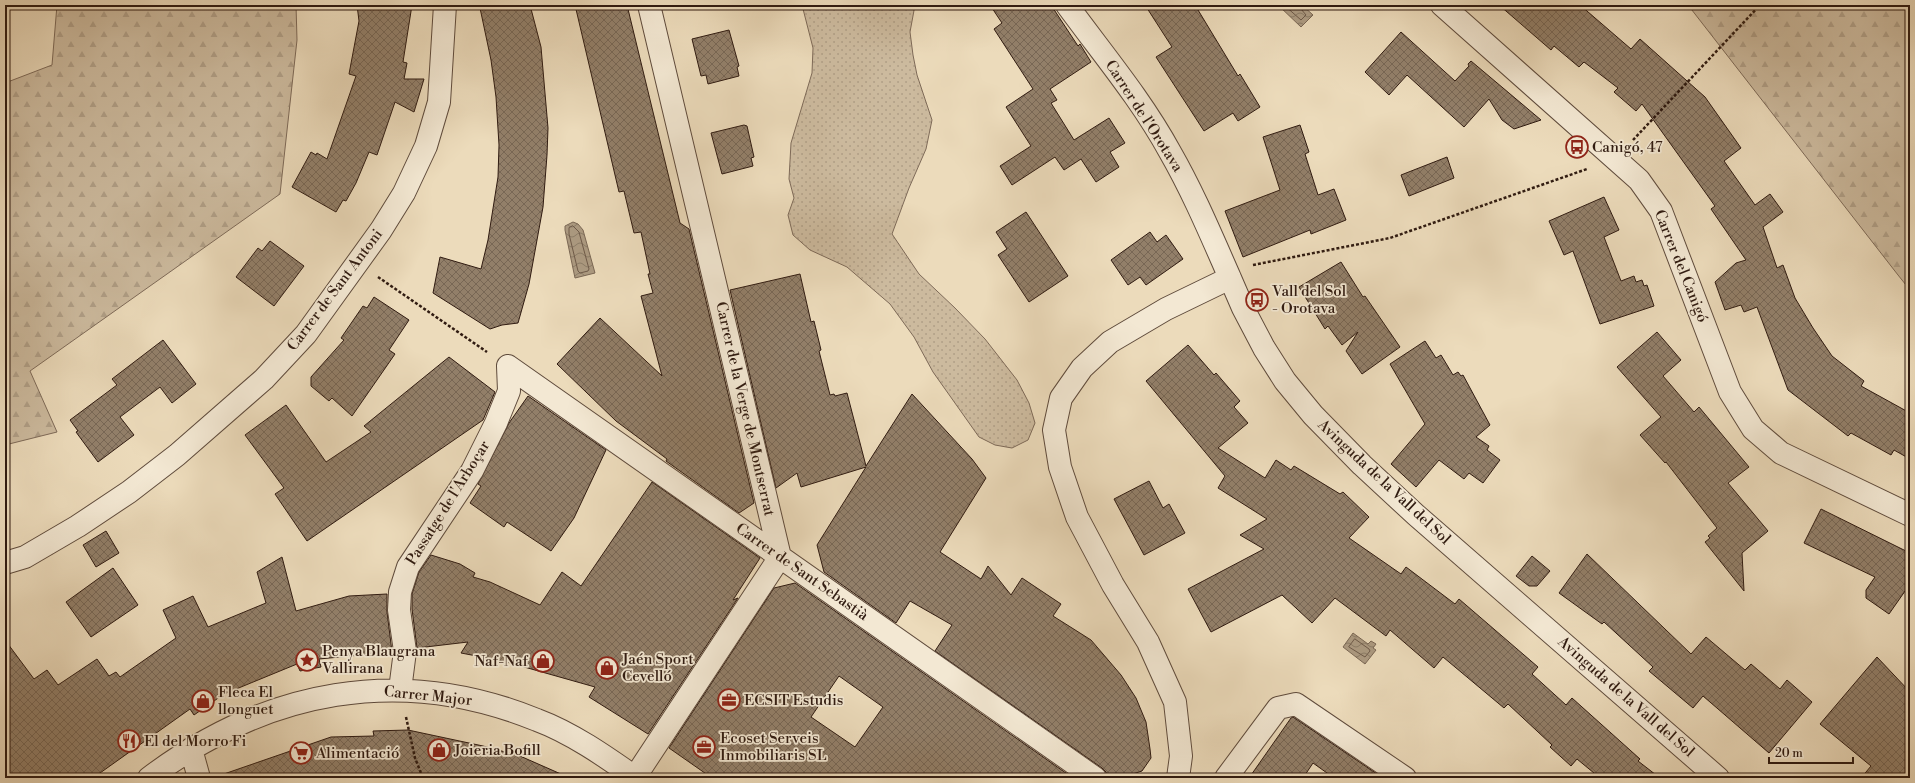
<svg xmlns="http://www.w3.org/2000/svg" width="1915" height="783" viewBox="0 0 1915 783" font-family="'Libre Bodoni',serif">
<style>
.grass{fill:url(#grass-dots);stroke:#7e6a58}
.forest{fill:url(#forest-firs);stroke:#7e6a58}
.water{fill:url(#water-waves);stroke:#7a6754}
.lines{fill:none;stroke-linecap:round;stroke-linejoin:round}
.shore{stroke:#6e5a49;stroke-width:1}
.building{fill:url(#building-cross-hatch);stroke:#301b11;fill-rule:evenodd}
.minor-casing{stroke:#5f4b3c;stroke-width:24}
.path{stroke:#301b11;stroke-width:2.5;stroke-dasharray:3 2;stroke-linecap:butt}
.minor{stroke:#f3e8d3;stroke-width:22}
.labels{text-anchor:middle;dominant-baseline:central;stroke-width:3.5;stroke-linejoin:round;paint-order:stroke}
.street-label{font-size:15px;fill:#301b11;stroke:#f3e8d3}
.poi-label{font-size:15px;fill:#301b11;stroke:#f3e8d3;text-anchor:start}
</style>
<defs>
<pattern id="grass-dots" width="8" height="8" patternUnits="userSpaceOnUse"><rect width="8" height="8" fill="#ccba9e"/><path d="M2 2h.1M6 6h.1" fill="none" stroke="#b09f87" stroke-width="1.8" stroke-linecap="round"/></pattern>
<pattern id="forest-firs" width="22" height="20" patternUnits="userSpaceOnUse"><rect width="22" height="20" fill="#ccba9e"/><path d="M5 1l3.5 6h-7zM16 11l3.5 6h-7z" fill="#b09f87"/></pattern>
<pattern id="water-waves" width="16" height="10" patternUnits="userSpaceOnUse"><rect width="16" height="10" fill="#ac9a81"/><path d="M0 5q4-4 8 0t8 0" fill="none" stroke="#8c7d68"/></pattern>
<pattern id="building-cross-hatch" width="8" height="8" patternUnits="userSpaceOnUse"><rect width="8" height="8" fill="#927f69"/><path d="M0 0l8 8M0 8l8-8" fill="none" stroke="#786755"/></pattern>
</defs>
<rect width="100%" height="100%" fill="#ecdbbb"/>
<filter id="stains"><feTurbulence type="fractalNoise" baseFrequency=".005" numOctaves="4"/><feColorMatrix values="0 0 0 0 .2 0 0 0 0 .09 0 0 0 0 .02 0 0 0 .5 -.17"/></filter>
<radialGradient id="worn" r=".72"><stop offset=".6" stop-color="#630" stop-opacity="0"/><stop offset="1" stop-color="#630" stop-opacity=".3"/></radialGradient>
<path class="grass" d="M802 5H915L910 32 913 55 917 75 932 120 926 149 909 188 892 234 919 274 955 308 985 339 1017 380 1029 403 1035 423 1028 440 1012 448 995 445 979 437 933 372 914 337 890 304 847 267 810 250 793 235 788 215 794 198 789 179 791 143 812 73 813 48Z"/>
<path class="forest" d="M57 5H296L297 40 280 194 30 371 57 432 5 445V83L52 65Z
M1688 5H1910V290L1898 275Z"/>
<path class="water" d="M1278 5H1302L1313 15 1301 27Z
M573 222 578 224 583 230 595 273 575 278 565 230V226Z
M1353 633 1368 644 1371 641 1376 644 1373 648 1376 650 1365 664 1343 647Z"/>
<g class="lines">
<path class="shore" d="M1284 5 1301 20 1306 15 1301 9 1300 5
M573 226 579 232 589 269 588 271 580 273 578 271 569 234V228Z
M1355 639 1369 649 1370 651 1365 657 1349 647Z"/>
</g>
<path class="building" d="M357 5H412L403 62 407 63 404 79H424L414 112 395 102 377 155 369 152 356 183 346 201 343 200 336 212 292 187 311 152 316 155 317 153 327 159 356 76 349 74 359 21Z
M491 5H530L541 47 548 128 547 155 543 207 529 284 518 323 502 325 490 329 433 293 440 257 481 269 488 240 498 177 499 145 496 97 491 60 480 8Z
M575 5H627L680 223 689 229 754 503 739 513 666 461 667 459 616 421 557 364 600 318 662 376 641 296 653 293 648 274H650L641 232 634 233 624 191 619 192Z
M990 5H1051L1078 46 1080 44 1091 62 1050 89 1057 100 1051 103 1074 140 1109 118 1125 143 1110 152 1119 167 1096 182 1081 159 1064 170 1055 157 1012 185 1000 166 1031 146 1006 107 1033 89 994 29 1002 23Z
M1145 5H1195L1238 76 1240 74 1260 107 1238 121 1233 113 1204 131 1156 57 1172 47Z
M1499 5H1580L1631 49 1640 39 1705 97 1741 148 1724 161 1755 205 1770 194 1783 212 1763 227 1777 268 1783 265 1795 298 1813 328 1832 356 1864 381 1861 386 1910 413V459L1894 450 1891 455 1851 433 1848 436 1788 390 1757 307 1744 312 1741 305 1725 310 1715 282 1736 263 1746 260 1711 209 1715 206 1642 104 1636 111 1614 92 1618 88 1584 62 1579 67 1554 46 1551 50Z
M729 30 739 66 737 67 739 76 708 84 706 75 701 76 692 39Z
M1401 32 1455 81 1469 66 1468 64 1471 61 1541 120 1514 129 1502 120 1489 99 1464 127 1407 75 1389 95 1365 72Z
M744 125 747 126 754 157 751 158 753 166 722 174 711 133Z
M1300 125 1309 152 1305 154 1318 195 1334 189 1346 220 1311 234 1310 230 1243 257 1225 211 1280 190 1263 137Z
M1447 157 1454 178 1409 196 1401 175Z
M1604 197 1619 230 1604 237 1621 281 1634 276 1636 282 1642 280 1644 286 1647 285 1654 306 1600 324 1573 251 1564 255 1549 221Z
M1026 212 1068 276 1029 302 998 255 1007 249 996 232Z
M1150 232 1157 242 1166 235 1183 259 1146 285 1140 277 1128 285 1111 260Z
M270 241 304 266 274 306 236 277 258 248 262 251Z
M1341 262 1363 297 1365 296 1400 347 1362 374 1346 351 1358 332 1342 345 1328 326 1325 329 1299 287Z
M800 274 811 322 814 321 821 350 819 351 830 395 834 394 835 396 847 393 866 466 912 394 972 459 986 478 940 552 981 579 988 566 1011 595 1022 578 1061 604 1053 616 1091 640 1121 675 1136 698 1146 722 1150 749 1151 758 1142 771 1120 778H1107L1106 772 1102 768 935 651 952 625 910 601 896 623 824 572 817 545 866 467 801 487 797 473 776 488 730 290Z
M374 297 409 320 389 350 395 354 352 416 332 398 329 401 311 386V377L344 340 341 338 363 306 367 308Z
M1657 332 1681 360 1663 376 1694 412 1699 407 1749 467 1728 483 1768 531 1742 553 1744 591 1705 542 1710 538 1708 536 1717 528 1666 462 1665 463 1640 435 1661 417 1617 367Z
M163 340 196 384 172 403 160 387 120 417 134 435 98 462 76 432 78 431 70 420 117 385 112 379Z
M1425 341 1436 358 1441 355 1453 375 1458 372 1461 376 1463 375 1490 425 1476 437 1489 446 1487 450 1500 460 1483 483 1469 473 1464 479 1439 460 1416 487 1391 464 1425 424 1390 364Z
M1188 345 1214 375 1216 373 1240 401 1234 407 1248 423 1218 448 1265 478 1276 460 1291 470 1294 466 1340 494 1343 492 1369 517 1349 538 1401 574 1406 567 1455 604 1459 599 1538 667 1532 674 1566 705 1572 698 1640 759 1638 761 1660 778H1600L1577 759 1571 766 1550 747 1552 745 1508 704 1504 708 1443 657 1434 668 1390 630 1386 636 1335 598 1312 623 1282 595 1211 632 1188 589 1264 549 1240 535 1267 519 1218 488 1225 476 1146 381Z
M449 357 495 392 483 420 307 541 275 494 284 488 245 435 286 405 326 462 371 432 364 426Z
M528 396 606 450 574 518 551 551 507 522 504 527 470 503 481 486 478 484 509 423Z
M1149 481 1163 508 1169 504 1185 533 1144 555 1114 499Z
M652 482 760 558 733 600 738 598 648 734 589 697 595 687 503 661 461 653 468 642 417 648 412 609V594L419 572 431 555 460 564 475 573 473 577 490 582 540 605 562 572 581 586Z
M1821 509 1910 553V584L1889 614 1866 598V590L1875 577 1804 543Z
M106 531 119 553 96 567 83 545Z
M1587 554 1691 654 1706 637 1745 670 1751 664 1780 689 1787 680 1812 702 1769 753 1703 696 1693 708 1649 671 1653 667 1604 622 1602 624 1559 593Z
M1532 556 1550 571 1537 586H1529L1516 576Z
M282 557 296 611 349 596 387 594V612L392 652 319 659 321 667 300 671 297 664 224 694 194 715 190 709 93 778H5V640L34 679 47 670 58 685 97 659 109 676 116 672 120 677 176 638 163 610 193 596 208 627 266 603 257 572Z
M113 568 138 605 91 637 66 602Z
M795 583 1073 778H712L669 748 774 588ZM839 676 883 707 855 747 811 717Z
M1877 657 1910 692V778H1861L1871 766 1820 724Z
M1293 717 1383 778H1334L1313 763 1303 778H1249L1291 718Z
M408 730 483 746 520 756 570 778H221V775L331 737 374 736 373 731Z"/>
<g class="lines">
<g class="minor-casing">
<path id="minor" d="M1067 5C1102 53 1141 99 1170 152 1193 192 1211 235 1230 278
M1442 5 1639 180 1661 211 1730 392 1753 429 1781 453 1910 515
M508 366 1095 778
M5 563 25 557 78 526 129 492 177 455 264 379 306 334 381 230 404 193 426 146 439 102 445 5
M400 690 405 651 399 610 400 592 408 567 472 471 496 423 509 391 508 366
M191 749 199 778
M635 777 780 557 649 5
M149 778C266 690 400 664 537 720 572 733 606 757 636 778
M1178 778 1181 756 1175 702 1148 642 1113 585 1077 517 1060 467 1054 430 1061 398 1082 368 1110 342 1166 309 1230 278 1243 308 1264 348 1285 381 1313 415 1362 465 1416 515 1718 778
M1226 778 1278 708 1296 704 1405 778"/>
</g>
<path class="path" d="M1633 140 1760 5
M1253 265 1390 238 1587 169
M378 277 487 352
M406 717 415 758 423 778"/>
<use href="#minor" class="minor"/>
</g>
<defs>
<g id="bus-ring" transform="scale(1.15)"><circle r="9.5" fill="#f3e8d3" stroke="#8f2418" stroke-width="1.5"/><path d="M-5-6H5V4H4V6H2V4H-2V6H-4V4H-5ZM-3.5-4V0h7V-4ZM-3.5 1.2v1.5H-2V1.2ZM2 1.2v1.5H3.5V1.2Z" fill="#8f2418"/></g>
<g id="sight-ring" transform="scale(1.15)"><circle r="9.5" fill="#f3e8d3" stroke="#8f2418" stroke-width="1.5"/><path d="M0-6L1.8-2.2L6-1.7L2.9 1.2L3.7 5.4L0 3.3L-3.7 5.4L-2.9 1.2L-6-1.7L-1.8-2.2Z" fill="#8f2418"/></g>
<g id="shop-ring" transform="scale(1.15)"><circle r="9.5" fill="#f3e8d3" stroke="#8f2418" stroke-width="1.5"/><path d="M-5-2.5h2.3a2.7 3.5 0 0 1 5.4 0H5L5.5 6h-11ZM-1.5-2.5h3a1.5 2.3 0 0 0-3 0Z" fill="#8f2418"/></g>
<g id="office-ring" transform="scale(1.15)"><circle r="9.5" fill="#f3e8d3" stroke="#8f2418" stroke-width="1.5"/><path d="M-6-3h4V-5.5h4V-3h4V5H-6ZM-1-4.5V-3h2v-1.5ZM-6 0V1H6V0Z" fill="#8f2418"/></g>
<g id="restaurant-ring" transform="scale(1.15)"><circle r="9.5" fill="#f3e8d3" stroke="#8f2418" stroke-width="1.5"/><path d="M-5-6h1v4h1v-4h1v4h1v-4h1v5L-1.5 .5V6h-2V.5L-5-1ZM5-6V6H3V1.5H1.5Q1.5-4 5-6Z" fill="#8f2418"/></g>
<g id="supermarket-ring" transform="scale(1.15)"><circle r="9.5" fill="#f3e8d3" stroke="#8f2418" stroke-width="1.5"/><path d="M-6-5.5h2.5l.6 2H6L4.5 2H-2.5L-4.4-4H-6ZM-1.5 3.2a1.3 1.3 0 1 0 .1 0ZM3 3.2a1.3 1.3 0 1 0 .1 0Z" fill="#8f2418"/></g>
</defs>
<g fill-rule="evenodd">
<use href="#bus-ring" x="1577" y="147"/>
<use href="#bus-ring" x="1257" y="300"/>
<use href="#sight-ring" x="307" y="660"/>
<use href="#shop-ring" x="543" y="661"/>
<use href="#shop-ring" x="607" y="668"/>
<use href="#office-ring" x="729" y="700"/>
<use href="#shop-ring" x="203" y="701"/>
<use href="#restaurant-ring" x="129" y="741"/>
<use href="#office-ring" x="704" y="747"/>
<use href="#shop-ring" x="439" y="750"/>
<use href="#supermarket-ring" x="301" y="753"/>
</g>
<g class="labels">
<g class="street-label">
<text transform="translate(1144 116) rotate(57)">Carrer de l'Orotava</text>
<text transform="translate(1681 266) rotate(68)">Carrer del Canigó</text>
<text transform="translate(335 290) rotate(-53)">Carrer de Sant Antoni</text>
<text transform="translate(745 409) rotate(77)">Carrer de la Verge de Montserrat</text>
<text transform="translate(1384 482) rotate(43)">Avinguda de la Vall del Sol</text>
<text transform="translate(448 503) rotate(-58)">Passatge de l'Arboçar</text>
<text transform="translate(802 572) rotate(35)">Carrer de Sant Sebastià</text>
<text transform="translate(428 696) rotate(6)">Carrer Major</text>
<text transform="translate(1626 697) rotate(41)">Avinguda de la Vall del Sol</text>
</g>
<g class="poi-label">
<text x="1592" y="147">Canigó, 47</text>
<text x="1272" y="291">Vall del Sol<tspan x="1272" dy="17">- Orotava</tspan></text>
<text x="322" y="651">Penya Blaugrana<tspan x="322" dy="17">Vallirana</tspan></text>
<text x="622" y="659">Jaén Sport<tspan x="622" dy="17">Cevelló</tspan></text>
<text x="528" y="661" text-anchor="end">Naf-Naf</text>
<text x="218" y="692">Fleca El<tspan x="218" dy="17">llonguet</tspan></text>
<text x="744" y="700">ECSIT Estudis</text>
<text x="720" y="738">Ecoset Serveis<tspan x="720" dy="17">Inmobiliaris SL</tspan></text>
<text x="144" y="741">El del Morro Fi</text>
<text x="454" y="750">Joieria Bofill</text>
<text x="316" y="753">Alimentació</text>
</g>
</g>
<rect width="1915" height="783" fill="none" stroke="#ecdbbb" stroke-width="20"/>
<rect x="6" y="6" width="1903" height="771" fill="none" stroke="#301b11" stroke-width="2"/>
<rect x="10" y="10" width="1895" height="763" fill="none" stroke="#301b11"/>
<path d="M1769 757v6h84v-6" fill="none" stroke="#301b11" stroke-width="2"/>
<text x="1775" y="757" font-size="12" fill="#301b11" stroke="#f3e8d3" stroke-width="3" paint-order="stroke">20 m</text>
<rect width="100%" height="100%" filter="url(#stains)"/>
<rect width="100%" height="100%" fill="url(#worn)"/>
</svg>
